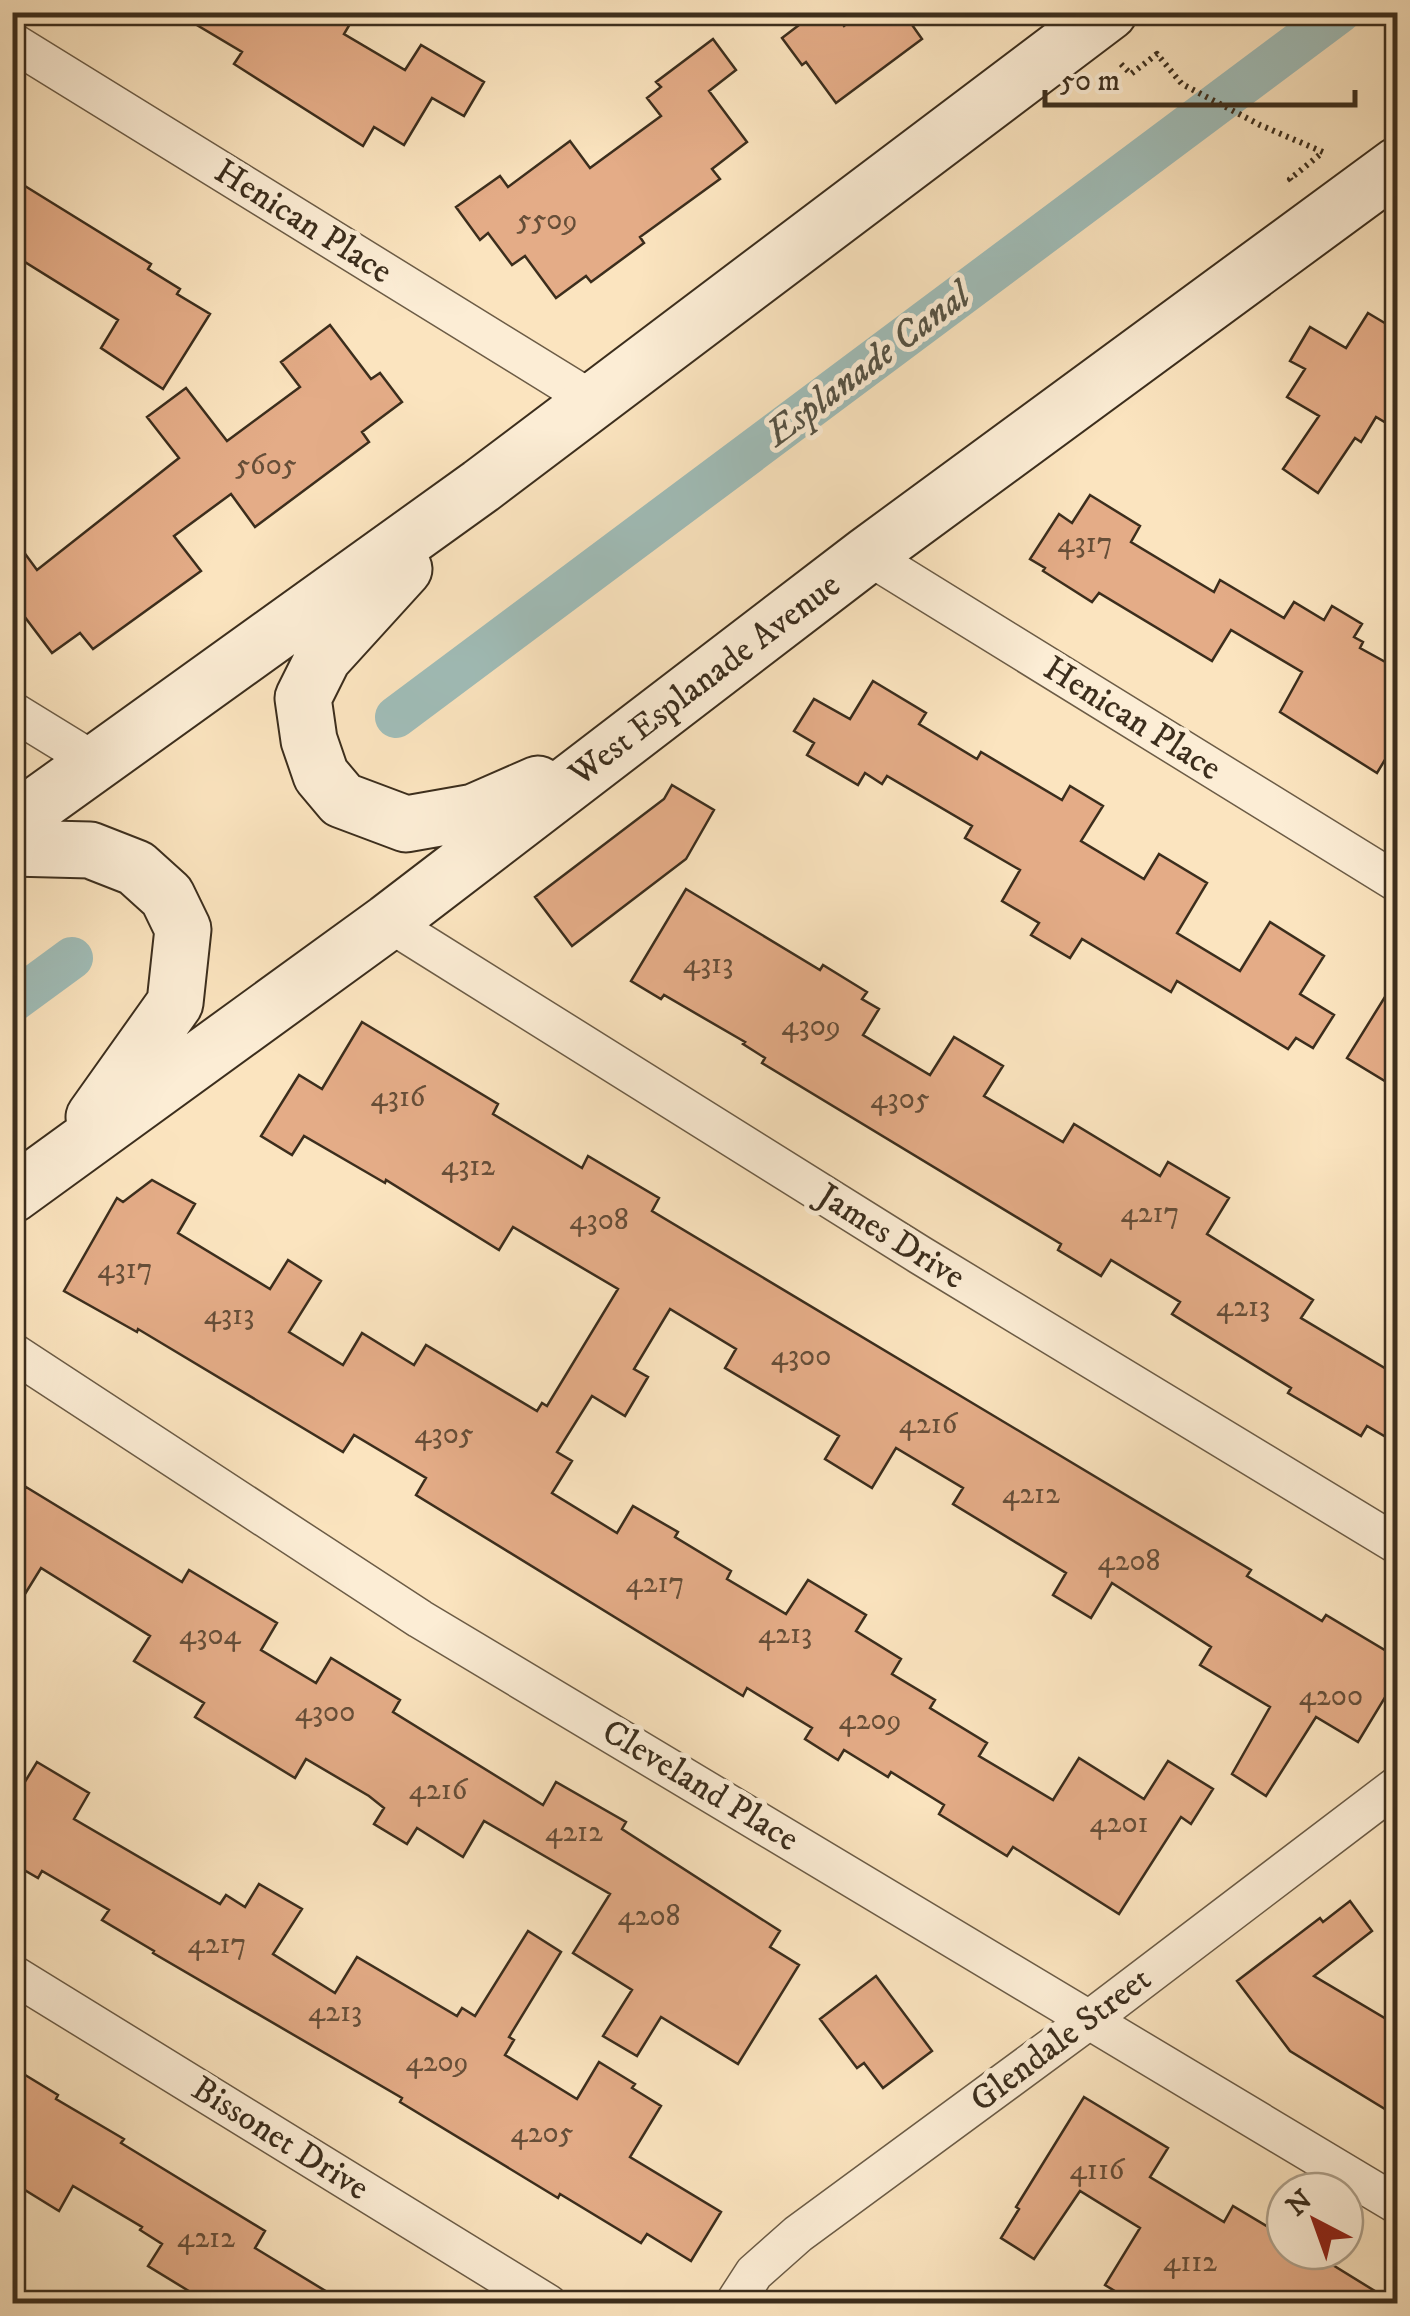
<svg xmlns="http://www.w3.org/2000/svg" width="1410" height="2316" viewBox="0 0 1410 2316" font-family="'IM FELL DW Pica',serif">
<style>
.lines{fill:none;stroke-linecap:round;stroke-linejoin:round}
.canal{stroke:#a0bdb8;stroke-width:42}
.building{fill:#e4ac87;stroke:#3c2e1d;stroke-width:2.5}
.minor-casing{stroke:#6c5c46;stroke-width:41}
.secondary-casing{stroke:#3c2e1d;stroke-width:59}
.path{stroke:#3c2e1d;stroke-width:6;stroke-dasharray:2.5 5;stroke-linecap:butt}
.minor{stroke:#fcedd5;stroke-width:38}
.secondary{stroke:#fcedd5;stroke-width:55}
.labels{text-anchor:middle;dominant-baseline:central;stroke-width:10;stroke-linejoin:round;paint-order:stroke}
.number-label{font-size:30px;fill:#664e38}
.street-label{font-size:35px;fill:#3c2e1d;stroke:#fcedd5}
.water-label{font-size:38px;font-style:italic;fill:#555244;stroke:#fcedd5}
</style>
<rect width="100%" height="100%" fill="#fbe4bf"/>
<filter id="stains"><feTurbulence type="fractalNoise" baseFrequency=".002" numOctaves="4"/><feColorMatrix values="0 0 0 0 .2 0 0 0 0 .09 0 0 0 0 .02 0 0 0 .5 -.17"/></filter>
<radialGradient id="worn" r=".72"><stop offset=".6" stop-color="#630" stop-opacity="0"/><stop offset="1" stop-color="#630" stop-opacity=".3"/></radialGradient>
<g class="lines">
<path class="canal" d="M396 717 1340 12
M12 1002 72 958"/>
</g>
<path class="building" d="M175 12H357L344 34 405 70 421 45 484 82 464 116 432 98 404 145 374 127 363 146 234 64 242 52Z
M816 12H835L844 26 862 12H903L922 39 836 103 806 62 802 65 782 38Z
M713 39 736 70 709 91 747 142 712 169 720 179 640 237 644 243 591 282 586 276 556 298 525 256 512 265 488 233 480 240 456 207 500 176 508 187 570 141 590 168 661 116 647 98 661 87 656 82Z
M12 178 151 264 148 269 180 289 177 294 210 314 163 389 101 348 118 320 12 254Z
M1368 313 1398 331V430L1376 417 1361 442 1355 438 1318 493 1283 469 1319 416 1287 397 1305 369 1290 361 1310 327 1346 348Z
M330 325 371 379 380 373 402 402 362 432 369 442 255 527 231 494 174 536 201 571 93 649 80 633 52 653 12 600V536L37 570 179 458 147 417 186 388 227 441 300 387 281 362Z
M1090 495 1140 526 1131 542 1214 592 1220 580 1284 618 1294 602 1324 620 1332 606 1362 624 1354 637 1363 642 1360 648 1398 669V738L1377 773 1280 712 1302 672 1231 630 1212 661 1099 593 1092 602 1043 571 1045 568 1030 559 1059 514 1072 523Z
M873 681 926 713 919 724 977 759 981 752 1062 800 1070 786 1103 806 1081 841 1144 879 1159 854 1207 883 1177 933 1240 971 1270 922 1324 956 1300 994 1334 1015 1313 1048 1296 1038 1288 1049 1177 981 1171 992 1082 939 1070 958 1031 935 1039 923 1002 901 1020 870 965 838 972 826 887 776 882 784 865 773 858 785 807 755 814 743 794 731 814 699 850 719Z
M672 785 714 810 686 859 572 946 535 897 664 799Z
M686 889 820 970 823 965 867 992 862 999 879 1009 863 1035 930 1075 954 1037 1003 1066 984 1096 1063 1142 1074 1124 1160 1176 1168 1162 1229 1198 1207 1234 1313 1300 1301 1318 1398 1376V1444L1367 1426 1361 1436 1288 1393 1291 1388 1172 1314 1180 1302 1111 1260 1101 1276 1058 1250 1061 1244 762 1063 765 1058 743 1044 745 1042 664 995 661 999 631 981Z
M1398 976V1089L1347 1058Z
M362 1022 498 1104 493 1114 582 1168 588 1156 659 1198 652 1211 1251 1570 1247 1576 1322 1621 1326 1615 1398 1658V1676L1358 1742 1316 1717 1266 1796 1232 1774 1270 1707 1200 1665 1211 1647 1112 1583 1091 1618 1053 1595 1066 1573 953 1504 963 1488 896 1448 872 1488 825 1459 839 1436 725 1368 736 1349 670 1309 634 1369 648 1377 625 1416 592 1396 557 1452 572 1461 552 1493 617 1533 633 1506 678 1532 675 1537 731 1571 727 1579 786 1614 808 1580 866 1615 856 1631 901 1659 892 1674 935 1700 930 1708 987 1743 979 1756 1053 1800 1079 1758 1144 1799 1168 1761 1213 1789 1191 1824 1181 1817 1119 1914 1013 1847 1007 1856 939 1814 944 1805 891 1772 888 1777 844 1750 838 1760 805 1739 812 1728 747 1688 743 1696 416 1495 426 1478 354 1435 343 1452 138 1329 137 1332 64 1291 117 1198 123 1202 152 1180 195 1204 178 1233 270 1289 288 1260 321 1281 289 1332 343 1365 362 1333 414 1365 426 1345 537 1411 542 1403 547 1406 618 1289 513 1227 499 1250 386 1180 385 1183 304 1136 292 1155 261 1136 299 1075 322 1089Z
M26 1487 182 1582 189 1570 277 1623 261 1650 316 1683 331 1658 400 1700 393 1712 543 1805 556 1782 626 1822 622 1829 780 1931 770 1947 799 1965 738 2064 661 2017 637 2056 603 2036 632 1990 573 1953 610 1894 484 1821 463 1857 417 1828 407 1844 374 1824 384 1808 369 1796 306 1759 295 1778 195 1717 204 1703 134 1661 150 1636 41 1568 12 1615V1509Z
M37 1762 89 1793 74 1819 220 1904 226 1895 245 1907 259 1884 302 1909 273 1954 335 1993 357 1957 457 2016 462 2008 475 2016 528 1931 561 1952 509 2037 514 2040 505 2055 577 2099 599 2062 635 2084 632 2088 661 2106 630 2157 721 2212 691 2261 647 2234 641 2243 560 2194 558 2198 400 2102 402 2098 153 1953 154 1951 102 1920 109 1910 42 1871 38 1878 12 1863V1803Z
M1350 1901 1372 1931 1314 1976 1398 2026V2117L1290 2051 1237 1981 1320 1918 1323 1922Z
M876 1976 932 2051 883 2088 864 2063 857 2068 820 2019Z
M12 2067 58 2095 56 2099 124 2139 121 2143 265 2231 255 2248 347 2304H210L148 2266 162 2244 140 2230 142 2227 73 2186 59 2211 12 2182Z
M1084 2097 1168 2148 1150 2177 1224 2222 1233 2206 1285 2237V2251H1310L1396 2304H1136L1105 2285 1140 2228 1080 2191 1034 2259 1001 2238 1019 2209 1016 2207Z"/>
<g class="lines">
<g class="minor-casing">
<path id="minor" d="M12 42 595 402
M867 555 1398 883
M12 711 95 762
M388 922 920 1255 1398 1545
M12 1352 420 1619 1398 2205
M12 1974 548 2304
M734 2304 754 2273 798 2234 1089 2020 1398 1785"/>
</g>
<g class="secondary-casing">
<path id="secondary" d="M404 569 323 658 303 698 309 740 321 775 342 800 406 824 474 812 538 784
M12 823 481 486 1109 12
M12 848 90 850 136 868 167 896 183 929 175 1003 94 1117
M12 1195 388 922 867 555 1398 165"/>
</g>
<path class="path" d="M1121 64 1131 74 1157 54 1182 84 1260 125 1323 152 1290 179 1294 184"/>
<use href="#minor" class="minor"/>
<use href="#secondary" class="secondary"/>
</g>
<g class="labels">
<g class="number-label">
<text x="547" y="220">5509</text>
<text x="266" y="465">5605</text>
<text x="1085" y="543">4317</text>
<text x="708" y="964">4313</text>
<text x="811" y="1026">4309</text>
<text x="398" y="1097">4316</text>
<text x="900" y="1099">4305</text>
<text x="468" y="1166">4312</text>
<text x="1150" y="1213">4217</text>
<text x="599" y="1220">4308</text>
<text x="125" y="1269">4317</text>
<text x="1243" y="1307">4213</text>
<text x="229" y="1315">4313</text>
<text x="801" y="1356">4300</text>
<text x="928" y="1424">4216</text>
<text x="444" y="1434">4305</text>
<text x="1031" y="1494">4212</text>
<text x="1129" y="1561">4208</text>
<text x="655" y="1583">4217</text>
<text x="785" y="1634">4213</text>
<text x="210" y="1635">4304</text>
<text x="1331" y="1696">4200</text>
<text x="325" y="1712">4300</text>
<text x="870" y="1720">4209</text>
<text x="438" y="1790">4216</text>
<text x="1119" y="1823">4201</text>
<text x="574" y="1832">4212</text>
<text x="649" y="1916">4208</text>
<text x="217" y="1944">4217</text>
<text x="335" y="2012">4213</text>
<text x="437" y="2062">4209</text>
<text x="542" y="2133">4205</text>
<text x="1097" y="2170">4116</text>
<text x="206" y="2238">4212</text>
<text x="1190" y="2262">4112</text>
</g>
<g class="street-label">
<text transform="translate(303 222) rotate(32)">Henican Place</text>
<text transform="translate(705 680) rotate(-37)">West Esplanade Avenue</text>
<text transform="translate(1132 719) rotate(32)">Henican Place</text>
<text transform="translate(891 1237) rotate(32)">James Drive</text>
<text transform="translate(700 1786) rotate(31)">Cleveland Place</text>
<text transform="translate(1061 2040) rotate(-37)">Glendale Street</text>
<text transform="translate(280 2139) rotate(32)">Bissonet Drive</text>
</g>
<g class="water-label">
<text transform="translate(868 365) rotate(-37)">Esplanade Canal</text>
</g>
</g>
<rect width="1410" height="2316" fill="none" stroke="#fbe4bf" stroke-width="50"/>
<rect x="15" y="15" width="1380" height="2286" fill="none" stroke="#3c2e1d" stroke-width="5"/>
<rect x="25" y="25" width="1360" height="2266" fill="none" stroke="#3c2e1d" stroke-width="2.5"/>
<g transform="translate(1315 2221) rotate(319)"><circle r="48" fill="#fcedd5" stroke="#afa18b" stroke-width="2.5"/>
<path d="M0-8L18 38L0 25L-18 38Z" fill="#8f2418"/>
<text y="-15" font-size="28" font-weight="bold" text-anchor="middle" fill="#3c2e1d">N</text>
</g>
<path d="M1045 90v15h310v-15" fill="none" stroke="#3c2e1d" stroke-width="5"/>
<text x="1060" y="90" font-size="30" fill="#3c2e1d" stroke="#fcedd5" stroke-width="8" paint-order="stroke">50 m</text>
<rect width="100%" height="100%" filter="url(#stains)"/>
<rect width="100%" height="100%" fill="url(#worn)"/>
</svg>
